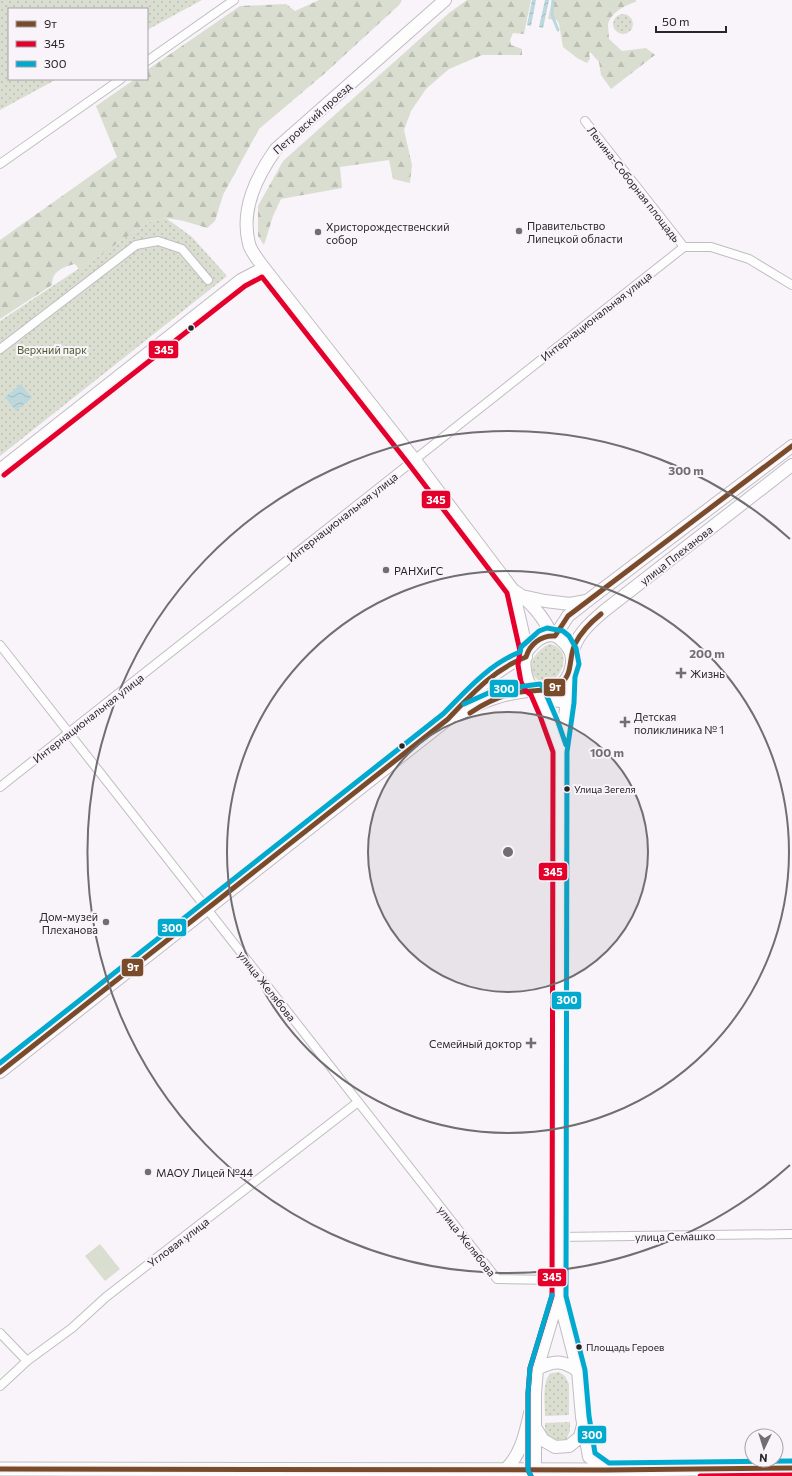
<svg xmlns="http://www.w3.org/2000/svg" width="792" height="1476" viewBox="0 0 792 1476" font-family="Commissioner,sans-serif">
<style>
.grass{fill:url(#grass-dots)}
.forest{fill:url(#forest-firs)}
.garden{fill:#daded1}
.water{fill:url(#water-waves)}
.lines{fill:none;stroke-linecap:round;stroke-linejoin:round}
.stream{stroke:#bdd8dc;stroke-width:3}
.street-casing{stroke:#c0bdc1;stroke-width:10}
.secondary-casing{stroke:#c0bdc1;stroke-width:14}
.primary-casing{stroke:#c0bdc1;stroke-width:15}
.street{stroke:#fefdfe;stroke-width:8}
.secondary{stroke:#fefdfe;stroke-width:12}
.primary{stroke:#fefdfe;stroke-width:13}
.bus-1-casing{stroke:#f9f3fa;stroke-width:8}
.bus-2-casing{stroke:#f9f3fa;stroke-width:8}
.bus-3-casing{stroke:#f9f3fa;stroke-width:8}
.bus-1{stroke:#7a4b2a;stroke-width:5}
.bus-2{stroke:#e4002b;stroke-width:5}
.bus-3{stroke:#00a9ce;stroke-width:5}
.ring{fill:none;stroke:#716e71;stroke-width:2}
.poi-dot{fill:#716e71;stroke:#f9f3fa;stroke-width:1.5}
.bus-dot{fill:#282628;stroke:#f9f3fa;stroke-width:1.5}
.labels{text-anchor:middle;dominant-baseline:central;stroke-width:4;stroke-linejoin:round;paint-order:stroke}
.bus-label{font-size:10px;fill:#282628;stroke:#f9f3fa;text-anchor:start}
.street-label{font-size:11px;fill:#282628;stroke:#f9f3fa}
.poi-label{font-size:11px;fill:#282628;stroke:#f9f3fa;text-anchor:start}
.park-label{font-size:11px;fill:#4b5b2c;stroke:#f9f3fa}
.centre{fill:#716e71;stroke:#f9f3fa;stroke-width:2}
.ring-label{font-size:12px;text-anchor:middle;font-weight:bold;fill:#716e71;stroke:#f9f3fa;stroke-width:4;stroke-linejoin:round;paint-order:stroke}
.line-badge{stroke:#f9f3fa;stroke-width:1.5}
.badge-label{font-size:11px;text-anchor:middle;font-weight:bold;fill:#fff}
</style>
<defs>
<pattern id="grass-dots" width="8" height="8" patternUnits="userSpaceOnUse"><rect width="8" height="8" fill="#daded1"/><path d="M2 2h.1M6 6h.1" fill="none" stroke="#bbbeb3" stroke-width="1.8" stroke-linecap="round"/></pattern>
<pattern id="forest-firs" width="22" height="20" patternUnits="userSpaceOnUse"><rect width="22" height="20" fill="#daded1"/><path d="M5 1l3.5 6h-7zM16 11l3.5 6h-7z" fill="#bbbeb3"/></pattern>
<pattern id="water-waves" width="16" height="10" patternUnits="userSpaceOnUse"><rect width="16" height="10" fill="#bdd8dc"/><path d="M0 5q4-4 8 0t8 0" fill="none" stroke="#a2b9bd"/></pattern>
</defs>
<rect width="100%" height="100%" fill="#f8f4f9"/>
<path class="grass" d="M0 0H202L147 30V9H9V79H57L0 110Z
M613 24a10 10 0 1 1 20 0a10 10 0 1 1-20 0Z
M166 218 192 237 227 276 0 456V321L149 222Z
M550 644C578 649 557 693 538 680 522 669 537 648 550 644Z
M559 1372 565 1376 569 1384V1415L545 1416C545 1406 542 1381 550 1374 553 1372 556 1373 559 1372Z
M570 1422V1431L566 1440 560 1443 549 1440 545 1431V1423Z"/>
<path class="forest" d="M319 0H402L398 6 324 74 259 129 223 195 215 221 207 228 184 221 166 218 149 222 79 269 75 264C63 267 52 271 52 285L0 319V240L117 157 96 106 135 79H147V70L240 6 286 4 295 11Z
M467 0H531L524 34 513 33 510 40 511 45 522 49V55H482L449 69 426 89 411 111 404 130 412 165 410 183 393 179 389 160 340 167 342 188 281 199 273 216 264 245 258 236V206L283 161 449 13Z
M552 0H636V2C625 5 610 13 608 25 608 29 609 35 609 39L622 51 646 48 655 55 611 89 601 75 599 62 591 53H589L590 59 587 63 577 58 563 47 559 24 557 20 548 19Z"/>
<path class="garden" d="M100 1244 120 1269 105 1281 85 1256Z"/>
<path class="water" d="M532 0H536L531 26 527 25Z
M545 0H549L543 28 539 27Z
M21 384 32 398 16 411 5 397Z"/>
<g class="lines">
<path class="stream" d="M553 0 552 15 558 30"/>
<g class="street-casing">
<path id="street" d="M147 61 234 0
M585 121 684 247
M0 164 121 79
M684 247H711L749 259 792 285
M0 349 136 245 158 241 182 249 208 280
M0 645 497 1279 558 1280
M0 787 684 247
M558 1237 792 1234
M0 1333 27 1361
M0 1386 27 1361 72 1328 106 1297 358 1102"/>
</g>
<g class="secondary-casing">
<path id="secondary" d="M445 0 276 149C257 176 240 209 249 244 251 252 259 261 264 268L414 459 513 590C530 600 544 618 552 635
M0 470 241 280 264 268
M513 590 527 651
M522 596 545 601 570 604 586 601
M555 636 568 616 587 601 792 446
M572 655C575 636 590 623 604 611L792 465
M568 676 567 702 560 751 559 1297 578 1371 582 1417 589 1457 607 1470
M537 690 552 725 559 748
M456 715C470 709 483 701 498 697 509 693 522 692 533 690 550 688 567 689 571 668 573 661 572 653 568 647 564 642 559 636 552 635 547 635 542 637 538 640 534 643 530 647 527 651 522 660 525 679 531 686 540 696 554 701 567 702
M0 1072 448 719C468 699 498 665 526 657
M537 1369C554 1360 563 1360 578 1371
M535 1427 543 1440 555 1447 569 1446 580 1437 583 1425
M500 1474C520 1459 525 1436 530 1413
M540 1476 535 1470V1393L537 1369 558 1298"/>
</g>
<g class="primary-casing">
<path id="primary" d="M0 1469 607 1470 792 1468"/>
</g>
<use href="#street" class="street"/>
<use href="#secondary" class="secondary"/>
<use href="#primary" class="primary"/>
<g class="bus-1-casing">
<path id="bus-1" d="M470 713C486 702 501 695 520 692 532 690 548 692 559 685 574 675 568 658 575 644 581 632 591 622 601 614
M0 1072 448 719C471 695 494 669 526 657 530 644 541 635 555 636L568 616 792 446
M0 1469 607 1470 792 1468"/>
</g>
<g class="bus-2-casing">
<path id="bus-2" d="M4 475 245 286 262 277 408 463 507 593 520 651 518 665 521 682 526 691 531 695 540 716 553 752 552 1296 530 1368 528 1393V1470L531 1476
M700 1476 792 1475"/>
</g>
<g class="bus-3-casing">
<path id="bus-3" d="M464 704 495 690 540 684 543 687 558 722 566 745
M0 1063 443 714C466 691 489 664 520 652L521 647 529 640 539 631 547 628 563 631 569 636 576 648 579 664 575 677 574 703 567 752 566 1296 585 1370 589 1416 595 1453 609 1463 792 1461
M531 1476 528 1470V1393L530 1368 552 1295"/>
</g>
<use href="#bus-1" class="bus-1"/>
<use href="#bus-2" class="bus-2"/>
<use href="#bus-3" class="bus-3"/>
</g>
<circle cx="508" cy="852" r="140" fill="#716e71" fill-opacity=".12"/>
<g class="ring">
<circle cx="508" cy="852" r="140"/>
<circle cx="508" cy="852" r="281"/>
<path d="M790 1165A421 421 0 1 1 790 539"/>
</g>
<g class="poi-dot">
<circle cx="519" cy="231" r="4"/>
<circle cx="318" cy="232" r="4"/>
<circle cx="386" cy="570" r="4"/>
<path d="M679 667h4v4h4v4h-4v4h-4v-4h-4v-4h4z"/>
<path d="M623 716h4v4h4v4h-4v4h-4v-4h-4v-4h4z"/>
<circle cx="106" cy="922" r="4"/>
<path d="M529 1037h4v4h4v4h-4v4h-4v-4h-4v-4h4z"/>
<circle cx="148" cy="1172" r="4"/>
</g>
<g class="bus-dot">
<circle cx="191" cy="328" r="3.5"/>
<circle cx="402" cy="746" r="3.5"/>
<circle cx="567" cy="789" r="3.5"/>
<circle cx="579" cy="1347" r="3.5"/>
</g>
<g class="labels">
<g class="bus-label">
<text x="574" y="789">Улица Зегеля</text>
<text x="586" y="1347">Площадь Героев</text>
</g>
<g class="street-label">
<text transform="translate(312 118) rotate(-42)">Петровский проезд</text>
<text transform="translate(634 184) rotate(52)">Ленина-Соборная площадь</text>
<text transform="translate(596 316) rotate(-38)">Интернациональная улица</text>
<text transform="translate(342 517) rotate(-38)">Интернациональная улица</text>
<text transform="translate(676 555) rotate(-38)">улица Плеханова</text>
<text transform="translate(88 718) rotate(-38)">Интернациональная улица</text>
<text transform="translate(267 986) rotate(52)">улица Желябова</text>
<text transform="translate(675 1236) rotate(-1)">улица Семашко</text>
<text transform="translate(467 1241) rotate(52)">улица Желябова</text>
<text transform="translate(178 1242) rotate(-37)">Угловая улица</text>
</g>
<g class="poi-label">
<text x="527" y="225">Правительство<tspan x="527" dy="13">Липецкой области</tspan></text>
<text x="326" y="226">Христорождественский<tspan x="326" dy="13">собор</tspan></text>
<text x="394" y="570">РАНХиГС</text>
<text x="690" y="673">Жизнь</text>
<text x="634" y="716">Детская<tspan x="634" dy="13">поликлиника № 1</tspan></text>
<text x="98" y="916" text-anchor="end">Дом-музей<tspan x="98" dy="13">Плеханова</tspan></text>
<text x="522" y="1043" text-anchor="end">Семейный доктор</text>
<text x="156" y="1172">МАОУ Лицей №44</text>
</g>
<g class="park-label">
<text x="52" y="349">Верхний парк</text>
</g>
</g>
<circle cx="508" cy="852" r="6" class="centre"/>
<g class="ring-label">
<text x="686" y="475">300 m</text>
<text x="707" y="658">200 m</text>
<text x="607" y="757">100 m</text>
</g>
<g class="line-badge">
<rect x="148" y="340" width="31" height="19" rx="4" fill="#e4002b"/>
<rect x="421" y="490" width="30" height="19" rx="4" fill="#e4002b"/>
<rect x="543" y="678" width="23" height="19" rx="4" fill="#7a4b2a"/>
<rect x="489" y="679" width="30" height="19" rx="4" fill="#00a9ce"/>
<rect x="538" y="862" width="30" height="19" rx="4" fill="#e4002b"/>
<rect x="157" y="918" width="30" height="19" rx="4" fill="#00a9ce"/>
<rect x="121" y="958" width="23" height="19" rx="4" fill="#7a4b2a"/>
<rect x="551" y="991" width="31" height="19" rx="4" fill="#00a9ce"/>
<rect x="537" y="1268" width="30" height="19" rx="4" fill="#e4002b"/>
<rect x="577" y="1425" width="30" height="19" rx="4" fill="#00a9ce"/>
</g>
<g class="badge-label">
<text x="164" y="354">345</text>
<text x="436" y="504">345</text>
<text x="555" y="691">9т</text>
<text x="504" y="693">300</text>
<text x="553" y="876">345</text>
<text x="172" y="932">300</text>
<text x="133" y="971">9т</text>
<text x="567" y="1004">300</text>
<text x="552" y="1281">345</text>
<text x="592" y="1439">300</text>
</g>
<rect x="8" y="8" width="140" height="72" fill="#f9f3fa" stroke="#a5a1a6"/>
<rect x="16" y="21" width="20" height="6" fill="#7a4b2a" stroke="#a5a1a6"/>
<text x="44" y="28" font-size="12" fill="#282628">9т</text>
<rect x="16" y="41" width="20" height="6" fill="#e4002b" stroke="#a5a1a6"/>
<text x="44" y="48" font-size="12" fill="#282628">345</text>
<rect x="16" y="61" width="20" height="6" fill="#00a9ce" stroke="#a5a1a6"/>
<text x="44" y="68" font-size="12" fill="#282628">300</text>
<g transform="translate(764 1448) rotate(184)"><circle r="19" fill="#f9f3fa" stroke="#a5a1a6"/>
<path d="M0-3L7 15L0 10L-7 15Z" fill="#716e71"/>
<text y="-6" font-size="11" font-weight="bold" text-anchor="middle" fill="#282628">N</text>
</g>
<path d="M656 26v6h70v-6" fill="none" stroke="#282628" stroke-width="2"/>
<text x="662" y="26" font-size="12" fill="#282628" stroke="#f9f3fa" stroke-width="3" paint-order="stroke">50 m</text>
</svg>
